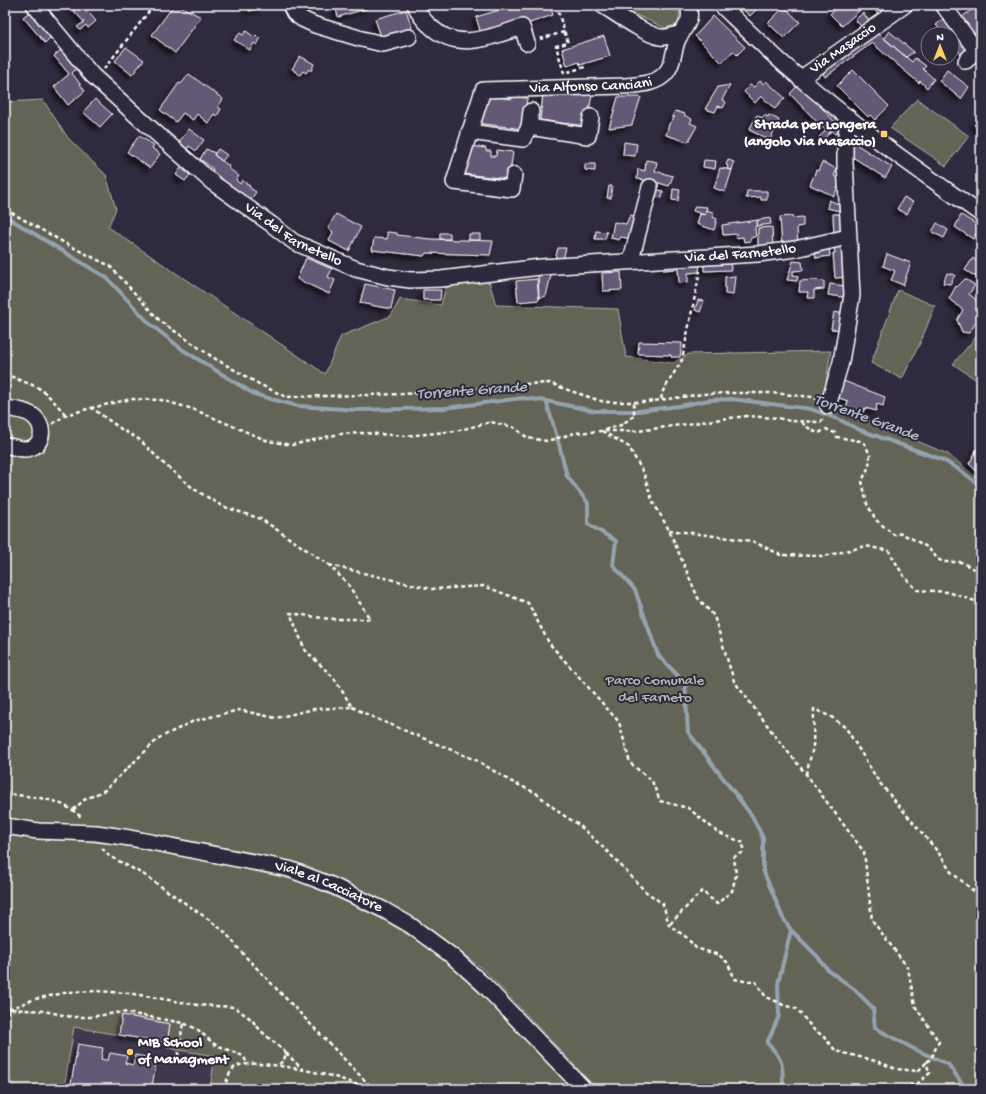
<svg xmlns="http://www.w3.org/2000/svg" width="986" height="1094" viewBox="0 0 986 1094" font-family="'Gochi Hand',sans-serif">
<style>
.built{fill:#3f384e}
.green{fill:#636456;stroke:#b1b2aa}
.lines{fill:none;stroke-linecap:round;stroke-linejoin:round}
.stream{stroke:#95a3ae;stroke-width:4}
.building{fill:#645976;stroke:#fff;filter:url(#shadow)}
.minor-casing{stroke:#fff;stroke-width:18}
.path{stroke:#fff;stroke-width:2.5;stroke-dasharray:4 3;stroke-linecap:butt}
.minor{stroke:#2f2a3d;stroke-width:15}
.poi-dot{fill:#ffd166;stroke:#2f2a3d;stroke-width:1.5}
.labels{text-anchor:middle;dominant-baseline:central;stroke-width:4;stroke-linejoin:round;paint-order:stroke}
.street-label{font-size:15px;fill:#fff;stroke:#2f2a3d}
.poi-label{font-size:15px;font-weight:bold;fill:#fff;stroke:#2f2a3d;text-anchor:end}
.park-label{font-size:15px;fill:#b9b9b3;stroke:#2f2a3d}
.water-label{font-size:16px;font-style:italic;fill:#afbac2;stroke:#2f2a3d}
</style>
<defs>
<filter id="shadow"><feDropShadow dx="-3.5" dy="3.5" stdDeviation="2" flood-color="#0009"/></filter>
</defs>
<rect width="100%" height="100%" fill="#2f2a3d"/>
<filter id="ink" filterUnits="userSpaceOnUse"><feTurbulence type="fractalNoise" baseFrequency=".025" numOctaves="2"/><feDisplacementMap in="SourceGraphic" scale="8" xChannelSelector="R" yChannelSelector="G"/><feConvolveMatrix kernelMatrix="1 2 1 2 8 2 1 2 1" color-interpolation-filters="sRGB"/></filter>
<g filter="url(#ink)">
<path class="built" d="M122 1015 170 1024 167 1048 215 1056 210 1089H64L74 1026 119 1035Z"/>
<path class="green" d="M618 5H676L680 9 678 24 665 28 634 14Z
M917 99 969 136 946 166 890 128Z
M43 100 68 138 106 175 116 209 108 227 325 374 341 336 391 316 400 299 441 305 446 287 489 281 496 305 618 309 626 357 673 363 689 354 831 351 824 394 836 407 948 454 981 481V1089H597L484 970 429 928 383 900 325 874 285 861 5 818V449L28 455 43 452 50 436 47 418 37 409 5 400V102Z
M898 290 935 306 921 341 902 379 871 363Z
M981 331V383L953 364Z
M5 413 22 418 33 424 35 431 31 438 25 443 5 439Z
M5 835 118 844 227 865 300 881 379 917 436 952 488 1001 574 1089H210L215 1056 167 1048 170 1024 122 1015 119 1035 74 1027 64 1089H14L5 1068Z"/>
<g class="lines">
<path class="stream" d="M5 216 107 278 150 324 183 350 254 394 271 399 298 406 358 410 445 408 523 398 546 401 595 411H638L679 406 709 400 732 399 811 409 840 420 860 430 943 460 963 472 981 486
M546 401 557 437 567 476 588 503V524L616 541 613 565 635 590 658 655 685 683 688 732 752 816 763 838V870L783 918 791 930 778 984 779 1016 767 1043C784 1059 783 1067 783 1089
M791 930 817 956 828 970 854 989 873 1008 875 1028 916 1050 948 1064 966 1089"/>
</g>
<path class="building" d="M77 5H82L96 21 88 28 86 25 80 30 77 27 84 22 72 9Z
M174 5H178L201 17 175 53 152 35Z
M247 5H263L264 7 249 11Z
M335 5H368L369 8 338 17Z
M516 5H550L553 15 524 25 481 34 476 17Z
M738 5H761L750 16Z
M840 5H858L861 9 842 26 830 14Z
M872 5H900L881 19Z
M978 5H981V45L964 31 969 26 962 17Z
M784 7 800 22 784 38 768 23Z
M32 10 53 35 45 43 23 17Z
M406 10 412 28 381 37 375 19Z
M863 13 872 25 865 30 855 20Z
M713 16 745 47 737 55 733 51 722 63 695 36Z
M944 18 969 48 961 54 952 44V34H944L936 25Z
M246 31 254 37 256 35 260 39 257 45 254 43 250 50 234 40 240 33 243 35Z
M875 31 912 62 915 58 926 66 923 69 934 79 927 88 920 81 919 83 872 43 825 77 822 72Z
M889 31 914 52 906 57 884 38Z
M604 36 610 56 580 65 579 62 567 66 562 49Z
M126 47 144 60 132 75 115 61Z
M62 49 78 67 72 73 85 91 68 105 54 87 69 74 54 56Z
M300 56 314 64 311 71 309 69 306 73 303 71 300 75 292 69Z
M853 70 889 106 875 120 870 115 868 117 837 86Z
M947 70 969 87 961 99 939 81Z
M189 74 223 99 218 107 221 109 217 116 214 114 208 123 197 114 193 120 183 113 176 122 160 110 179 83 181 84Z
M760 81 764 84 766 81 785 98 775 109 761 96 755 103 744 92 750 85 754 87Z
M799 84 840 127 843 130 835 134 828 128 825 130 790 94Z
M730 85 722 100 726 102 723 108 718 106 715 112 705 109 718 87Z
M575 92 592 94 588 118 585 126 540 120 543 94 550 93 574 96Z
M490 96 512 99 514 97 527 98 523 129 477 123 485 98H490Z
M618 97H641L632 125 609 128Z
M95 99 112 114 100 127 83 112Z
M675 111 685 114 684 115 692 119 690 123 697 126 688 142 666 135 669 124 675 117H672Z
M757 115 762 118 764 115 768 117 769 115 779 120 770 140 749 130Z
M981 118V131L974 125Z
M828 128 831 131 823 140 819 137Z
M189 129 204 140 196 151 189 146 187 149 179 142Z
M139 136 154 145 152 148 160 154 150 168 127 152Z
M851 141 892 167 885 178 848 154Z
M624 142 637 144 635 156 623 155Z
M469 146 486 148V151H491V156H496L497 150 513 152 509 179 463 174Z
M206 149 215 153 214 155 229 166 228 168 239 176 236 180 240 184 242 180 250 186 249 187 256 192 248 204 209 176 213 169 200 159Z
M218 149 227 155 222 161 214 155Z
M646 160 657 162 655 171 673 176 669 186 652 181 637 179 638 169 645 171Z
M704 160 716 161 715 169 703 167Z
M728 160 734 162 732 170 727 169 728 166 726 165Z
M822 162 837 169 834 176 841 179 834 196 810 185 816 170 818 171Z
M585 164H595V171L585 170Z
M181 168 190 175 185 181 176 175Z
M720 168 732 170 725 192 714 188Z
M609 186H612L611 198H607Z
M653 189 663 191 662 198 651 196Z
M673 189 680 190 678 201 672 200Z
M747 191H767V200H761V197L746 198Z
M904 197 913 202 907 214 897 209Z
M829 200 843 206 844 212 827 208Z
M695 206 707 207 705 215 693 211Z
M706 210 713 212V217L717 219 714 230 697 224 700 214 705 215Z
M336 214 361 227 349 251 329 241 333 232 328 228Z
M833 214H844L845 236 834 238Z
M630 215 639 218 632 239 621 237 619 240 611 238 614 222 626 224Z
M961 215 976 224 974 226 979 229 973 239 955 227Z
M792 216V218L803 217V226L797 227 798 245 782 246 780 217Z
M770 218 771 224 756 226 758 220Z
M758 220 755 229 756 236 751 238 750 241 744 242 743 237 736 238 737 234 723 235 722 225Z
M937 223 948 230 944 238 932 232Z
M772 227 773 249 758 251V228Z
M596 231 607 232 605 239H595Z
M387 232 397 233V235L430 239 493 241 490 255 426 253 424 256 372 250 374 238 387 239Z
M440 233H450V239H440Z
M469 234H480V240H469Z
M845 243 847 277 835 278 833 253H835L834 244Z
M558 248H566L563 259H555Z
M829 248 830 256 816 258 815 253H820V249Z
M887 254 911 263 903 285 891 280 895 271 883 266Z
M306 258 332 269 328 277 335 280 329 294 297 279Z
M973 258 981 264V280L965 270Z
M730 259 731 270 704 271V260Z
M700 261 699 272 688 273V282L679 283 678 269 663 270V262Z
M793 261 802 262 803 270 793 271V275L798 276 797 281 787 280Z
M552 271 546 296 539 298 538 272Z
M621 272 622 290 603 291 602 273Z
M947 273 955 275 950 284 943 283Z
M735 276 733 295 725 294V277Z
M537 279 539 300 518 302 516 281Z
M965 279 975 285 969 294 981 304V315L969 333 962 332 957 320 963 310 949 299 956 286 957 287Z
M814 280 824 281V289L814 290V298H807L808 292H799L800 281Z
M365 284 395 290 391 309 360 303Z
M830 284 845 286 843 297 828 295Z
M423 290H441L440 300H423Z
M698 300 704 301 700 312 695 310Z
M834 312 845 314 843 330 831 329Z
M639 342 682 343 680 357H671V355L638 354Z
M841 380 885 397 883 406 877 404 876 411 865 408 862 415 846 409 848 401 836 397Z
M981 442V475L969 464Z
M122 1015 170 1024 167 1043 119 1035Z
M78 1044 103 1048 101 1059 105 1060H108L110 1053 127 1056 125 1063 133 1065 135 1055 157 1059 152 1086 160 1087 159 1089H70Z"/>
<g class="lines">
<g class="minor-casing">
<g id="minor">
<path id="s1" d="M34 5 92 75 139 118 213 183 271 224 294 242 356 269 388 277 410 280 441 279 541 267 758 254 795 249 848 237"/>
<path d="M290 5 294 13 302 19 315 25 362 39 383 44 409 37"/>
<path d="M415 5C418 12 423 20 429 25 457 53 490 37 522 27L527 43"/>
<path d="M602 5C615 13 646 35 660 37 668 38 675 35 682 33"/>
<path d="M721 5C747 30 773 56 801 79 858 128 919 171 981 214"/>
<path d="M943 5 976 50 966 61"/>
<path id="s2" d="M800 79 905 5"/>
<path d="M529 127 531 111"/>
<path d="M469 132 523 139 529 127 588 136 591 117"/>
<path id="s3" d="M514 175 512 189 454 182 483 90 624 86C640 85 663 84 670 66 674 58 674 48 678 39 685 26 693 21 688 5"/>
<path d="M631 260 650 187"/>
<path d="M828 406 841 362 852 295 845 163V145L848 117"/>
<path d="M5 408C13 409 23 410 30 414 47 423 45 449 24 449 18 449 11 446 5 445"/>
<path id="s4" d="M5 826 38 831 96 833 130 838 289 869 331 885 384 910 410 925 452 956 484 985 584 1089"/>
</g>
</g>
<path class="path" d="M556 5 568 43 556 46 564 73 585 67 584 64
M540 39 564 32
M104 69 154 5
M5 209 70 246 110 266 160 321 214 358 259 384 286 397 403 394 444 391 523 384 550 383 565 389 604 402H647L703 394 732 393H772L812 397 816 399
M976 289 981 292
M5 373C15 379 25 382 35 386 47 392 57 405 66 415
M661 399 663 391 682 360 700 271
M802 422 805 426C810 428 813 432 819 433L826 429 835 433 837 437 860 441 865 444 870 455 869 466 862 481 867 504 876 520 894 535 896 533 902 534 911 538 927 547 938 559 943 562H961L981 573
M52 424 66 415 91 408 131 399 161 400 193 409 268 441 292 445 339 434 362 433 406 436 456 431 491 422 513 427 528 438 547 441 575 433 601 431H638L721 419 747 416 778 418 790 421 821 422 824 418
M605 430 621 425 634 416V402
M602 431 629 447 644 474 652 500 669 530 698 598 714 616 734 681 779 741 806 774 864 852 872 920 908 968 915 1006 939 1042C933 1051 935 1056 926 1063
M669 530 752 541 781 555 825 556 866 546 889 551 903 575 917 590 948 592 981 603
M329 565 432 589 484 586 528 603 549 643 619 722 630 763 652 781 660 801 688 808 719 833 744 843 742 853 734 857 736 875 732 891 717 904 702 891 669 925
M352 707 377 719 478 761 510 781 536 793 560 813 579 825 609 853 645 891 663 904 669 925 686 937 696 948 719 955 727 962 735 979 744 981H755L766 997 778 1002 783 1005 797 1009 814 1030 822 1035 836 1051 879 1062 896 1069 918 1071 926 1063 930 1073 918 1083 897 1089
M806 774 813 748 814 709 833 718 846 728 879 782 938 852 951 872 981 897
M5 792 9 794C37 798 60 797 82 818
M73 810 84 800 105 790 159 738 194 721 239 710 276 718 314 709 352 707 334 678 305 650 290 613 329 619H370L348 584 329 565 261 519 222 506 194 489 163 463 140 440 121 429 92 408
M102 848 109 856 143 874 208 919 225 932 244 955 373 1089
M5 1007 9 1009 44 1011 72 1017H90L122 1012 183 1023 197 1029 214 1044 243 1056 248 1064
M9 1009 35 999 69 992 97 991 128 993 198 1005 234 1007 251 1019 261 1031 286 1053 284 1060 277 1066
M5 1020 9 1009
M286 1053 303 1070
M178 1056 183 1023
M203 1085 220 1089
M224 1089C226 1082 229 1072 235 1067 249 1057 326 1073 344 1080 352 1082 359 1086 367 1089"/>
<use href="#minor" class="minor"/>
</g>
</g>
<g class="poi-dot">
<rect x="880" y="130" width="8" height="8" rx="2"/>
<circle cx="130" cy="1052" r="4"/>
</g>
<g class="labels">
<g class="street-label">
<text stroke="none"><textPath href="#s2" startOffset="53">Via Masaccio</textPath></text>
<text stroke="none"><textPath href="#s3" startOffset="277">Via Alfonso Canciani</textPath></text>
<text stroke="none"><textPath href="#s1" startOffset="349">Via del Farnetello</textPath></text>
<text stroke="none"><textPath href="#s1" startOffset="808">Via del Farnetello</textPath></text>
<text stroke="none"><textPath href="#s4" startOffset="331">Viale al Cacciatore</textPath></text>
</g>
<g class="poi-label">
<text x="876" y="125">Strada per Longera<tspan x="876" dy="17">(angolo Via Masaccio)</tspan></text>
<text x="138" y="1043" text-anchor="start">MIB School<tspan x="138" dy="17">of Managment</tspan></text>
</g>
<g class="park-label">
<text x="655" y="681">Parco Comunale<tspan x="655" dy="17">del Farneto</tspan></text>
</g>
<g class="water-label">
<text transform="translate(472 392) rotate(-4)">Torrente Grande</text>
<text transform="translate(866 419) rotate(20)">Torrente Grande</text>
</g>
</g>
<rect width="986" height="1094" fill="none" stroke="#2f2a3d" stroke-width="20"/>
<rect x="10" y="10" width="966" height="1074" fill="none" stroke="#fff" stroke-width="1.5" filter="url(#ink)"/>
<g transform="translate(940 46)"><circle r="19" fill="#2f2a3d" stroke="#827f8b"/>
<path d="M0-3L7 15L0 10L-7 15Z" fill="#ffd166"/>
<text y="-6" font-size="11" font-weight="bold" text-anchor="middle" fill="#ffffff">N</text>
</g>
</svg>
